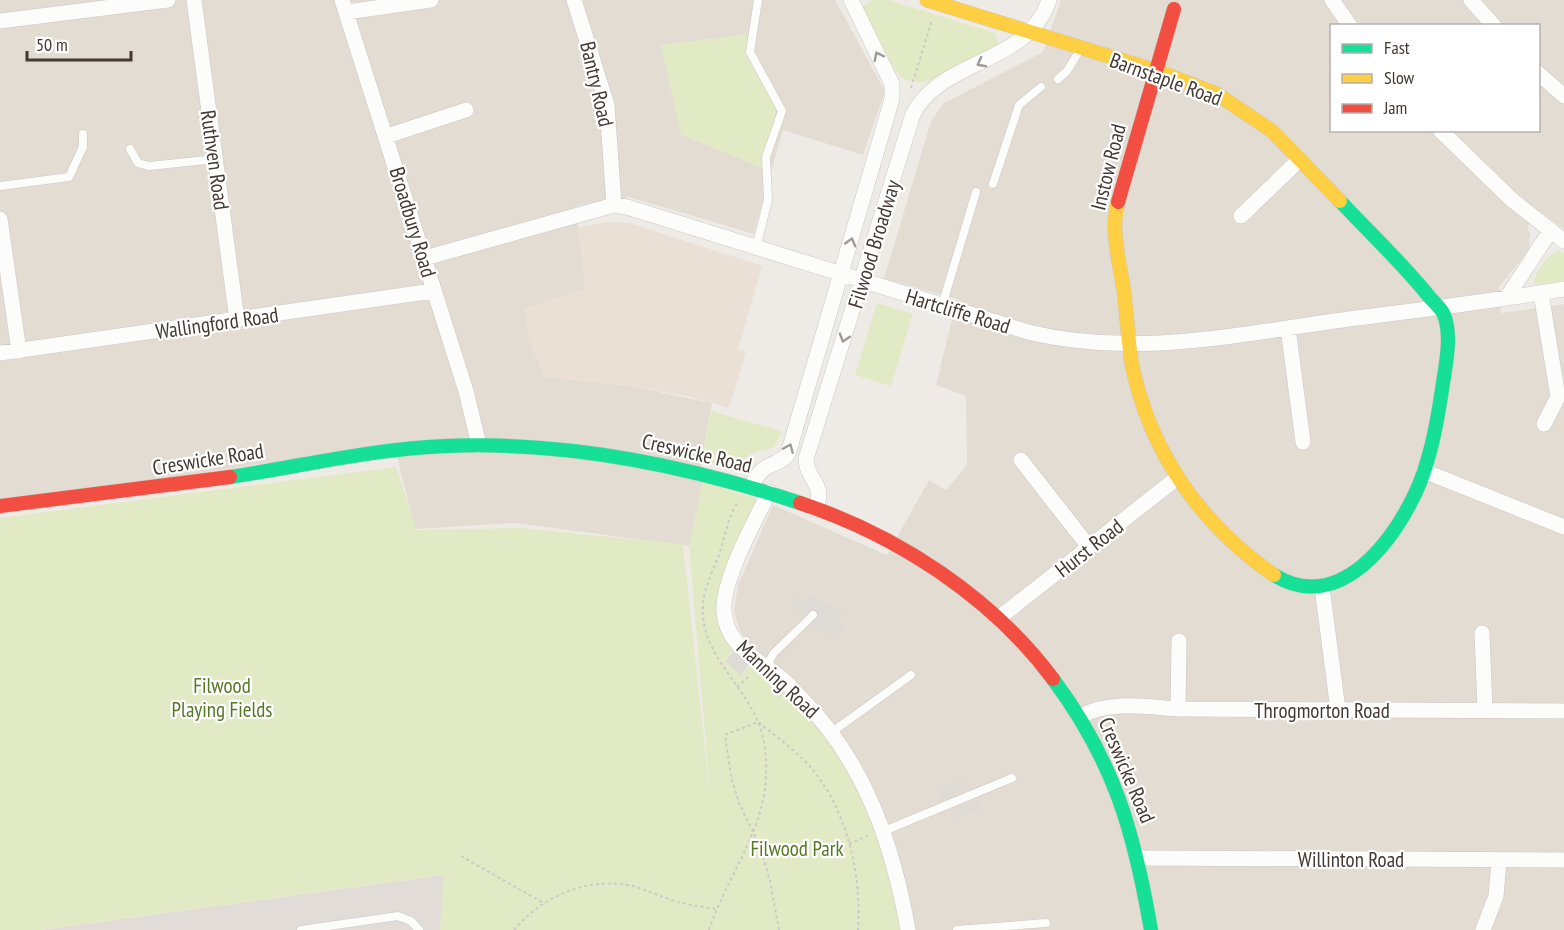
<svg xmlns="http://www.w3.org/2000/svg" width="1564" height="930" viewBox="0 0 1564 930" font-family="'PT Sans Narrow',sans-serif">
<style>
.residential{fill:#e3dcd3;fill-rule:evenodd}
.industrial{fill:#e1dcd7}
.education{fill:#eae0d5}
.green{fill:#e2eac5}
.parking{fill:#dedad6}
.lines{fill:none;stroke-linecap:round;stroke-linejoin:round}
.lane-casing{stroke:#cbc7c3;stroke-width:9}
.street-casing{stroke:#cbc7c3;stroke-width:16}
.fast-casing{stroke:#d0c8be;stroke-width:15}
.slow-casing{stroke:#d0c8be;stroke-width:15}
.jam-casing{stroke:#d0c8be;stroke-width:15}
.path{stroke:#cdc9c6;stroke-width:2;stroke-dasharray:3 3;stroke-linecap:butt}
.lane{stroke:#fcfcfb;stroke-width:8}
.street{stroke:#fcfcfb;stroke-width:15}
.fast{stroke:#16e098;stroke-width:14}
.slow{stroke:#ffcf43;stroke-width:14}
.jam{stroke:#f24e42;stroke-width:14}
.oneway{stroke:#a09b97}
.labels{text-anchor:middle;dominant-baseline:central;stroke-width:4.5;stroke-linejoin:round;paint-order:stroke}
.street-label{font-size:21px;fill:#443a33;stroke:#fff}
.park-label{font-size:21px;fill:#557825;stroke:#fff}
</style>
<rect width="100%" height="100%" fill="#eeebe6"/>
<path class="residential" d="M0 0H835L885 91 863 155 783 130 754 234 629 197 576 206 586 289 544 377 630 386 712 403 701 461 703 482 689 546 516 523 415 529 394 444 0 503Z
M1061 0H1564V229L1540 211 1527 227 1530 233 1529 250 1499 287 1501 313 1564 304V930H913L903 873 893 837 872 790 752 651 740 631 734 612 738 585 773 505 887 555 929 480 946 490 967 465 966 396 936 385 957 299 884 279 931 121 944 103 1043 52ZM1332 26H1538V130H1332Z"/>
<path class="industrial" d="M444 875 440 930H41L71 926Z"/>
<path class="education" d="M605 222 630 223 762 266 738 349 746 352 729 408 691 397 630 386 544 377 528 339 525 308 585 289 578 228Z"/>
<path class="green" d="M872 0H888L995 33 998 45 929 81C921 83 910 83 902 77 891 68 870 22 862 7Z
M747 34C746 73 771 79 775 108 777 127 768 149 763 168L681 135 661 45Z
M1559 251 1564 254V282L1536 284 1534 281C1537 270 1548 254 1559 251Z
M877 303 913 314 891 386 855 375Z
M711 411 781 431C772 459 767 444 748 456 741 460 739 465 732 468L701 461Z
M396 467 417 530 519 528 683 544 711 804 689 546 703 482 761 500 720 588 734 650 724 661 740 675 751 666C809 701 857 767 878 831 888 863 895 897 903 930H440L443 875 41 930H0V518Z"/>
<path class="parking" d="M811 595 844 613 838 619 846 628 834 639 825 629 819 634 791 604 798 597 805 604Z
M734 651 749 665 740 675 725 661Z
M961 780 965 789 942 798 938 790Z
M978 800 982 809 954 820 950 811Z"/>
<g class="lines">
<g class="lane-casing">
<path id="lane" d="M1058 79 1067 71 1080 50
M130 149 138 163 149 166 216 159
M993 184 1019 105 1041 87
M0 186 69 177 83 147V134
M756 248 768 200 766 157 782 111 750 52 758 0
M942 306 976 192
M766 668 773 654 813 615
M832 732 911 675
M884 831 1012 778
M301 930 398 916 411 921 419 930
M957 930 1046 923"/>
</g>
<g class="street-casing">
<path id="street" d="M194 0 237 320
M342 0 466 391 479 445
M574 0 607 105 614 205
M1332 0 1350 26
M1471 0 1494 26
M347 12 431 0
M0 21 168 0
M1538 73 1564 96
M1440 130 1511 199 1564 241
M387 136 466 110
M1241 216 1299 160
M0 219 19 351
M425 258 614 205 627 207 1028 332C1131 357 1232 336 1334 321 1411 311 1488 302 1564 289
M1541 293 1558 397 1544 424
M1507 297 1551 230
M1288 328 1303 442
M0 353 433 291
M1021 460 1089 547
M1424 471 1564 527
M751 487C764 459 773 470 788 454L892 99V84L851 0
M769 492C755 521 722 580 724 611 726 646 758 659 781 678 789 685 796 693 804 701 865 763 893 845 908 930
M815 509C827 483 807 483 806 459L913 114C942 58 1028 65 1049 0
M1322 587 1338 710
M1000 617 1177 478
M1482 633 1485 710
M1178 709 1179 641
M1081 716C1110 700 1147 707 1178 709L1564 711
M1139 858 1564 860
M1483 930 1496 896 1499 861"/>
</g>
<g class="fast-casing">
<path id="fast" d="M230 477C302 466 373 449 446 446 567 441 686 465 800 503
M1274 575C1340 616 1396 539 1419 485 1432 453 1438 417 1443 383 1446 363 1452 335 1444 315 1441 307 1432 301 1427 294 1400 261 1369 232 1340 201
M1053 679C1114 761 1134 831 1151 930"/>
</g>
<g class="slow-casing">
<path id="slow" d="M927 0 1160 72 1217 94 1272 131 1340 201
M1118 202C1110 230 1120 264 1124 292 1127 316 1128 341 1132 365 1150 452 1201 525 1274 575"/>
</g>
<g class="jam-casing">
<path id="jam" d="M1118 202 1174 9
M800 503C897 535 992 597 1053 679
M0 506 230 477"/>
</g>
<path class="path" d="M911 88 932 20
M737 687 750 675
M849 844 869 835
M461 856 545 904
M514 930C542 896 589 876 633 886 647 890 659 896 672 900 687 905 702 907 718 909
M709 930C726 878 763 834 766 777 767 760 765 738 758 722 742 682 699 652 703 604 704 587 714 569 720 552 725 537 728 514 739 501
M779 930 770 881 760 846 739 803 731 776 725 735 758 722C774 735 791 747 805 761 846 804 862 872 858 930"/>
<use href="#lane" class="lane"/>
<use href="#street" class="street"/>
<use href="#fast" class="fast"/>
<use href="#slow" class="slow"/>
<use href="#jam" class="jam"/>
</g>
<defs><path id="oneway-chevron" d="M-2-3.5L2.5 0L-2 3.5" fill="none" stroke-width="1.6" stroke-linecap="round" stroke-linejoin="round" transform="scale(1.5)"/></defs>
<g class="oneway">
<use href="#oneway-chevron" transform="translate(878 56) rotate(-117)"/>
<use href="#oneway-chevron" transform="translate(981 63) rotate(152)"/>
<use href="#oneway-chevron" transform="translate(851 242) rotate(-74)"/>
<use href="#oneway-chevron" transform="translate(844 338) rotate(107)"/>
<use href="#oneway-chevron" transform="translate(789 448) rotate(-67)"/>
</g>
<g class="labels">
<g class="street-label">
<text transform="translate(1166 79) rotate(20)">Barnstaple Road</text>
<text transform="translate(597 84) rotate(77)">Bantry Road</text>
<text transform="translate(215 160) rotate(82)">Ruthven Road</text>
<text transform="translate(1108 167) rotate(-76)">Instow Road</text>
<text transform="translate(413 222) rotate(73)">Broadbury Road</text>
<text transform="translate(874 244) rotate(-73)">Filwood Broadway</text>
<text transform="translate(958 311) rotate(17)">Hartcliffe Road</text>
<text transform="translate(217 323) rotate(-8)">Wallingford Road</text>
<text transform="translate(697 453) rotate(13)">Creswicke Road</text>
<text transform="translate(208 459) rotate(-9)">Creswicke Road</text>
<text transform="translate(1089 548) rotate(-38)">Hurst Road</text>
<text transform="translate(778 679) rotate(43)">Manning Road</text>
<text x="1322" y="710">Throgmorton Road</text>
<text transform="translate(1127 770) rotate(67)">Creswicke Road</text>
<text x="1351" y="859">Willinton Road</text>
</g>
<g class="park-label">
<text x="222" y="685">Filwood<tspan x="222" dy="24">Playing Fields</tspan></text>
<text x="797" y="848">Filwood Park</text>
</g>
</g>
<rect x="1330" y="24" width="210" height="108" fill="#ffffff" stroke="#b4b0ad" stroke-width="1.5"/>
<rect x="1342" y="44" width="30" height="9" fill="#16e098" stroke="#b4b0ad" stroke-width="1.5"/>
<text x="1384" y="54" font-size="18" fill="#443a33">Fast</text>
<rect x="1342" y="74" width="30" height="9" fill="#ffcf43" stroke="#b4b0ad" stroke-width="1.5"/>
<text x="1384" y="84" font-size="18" fill="#443a33">Slow</text>
<rect x="1342" y="104" width="30" height="9" fill="#f24e42" stroke="#b4b0ad" stroke-width="1.5"/>
<text x="1384" y="114" font-size="18" fill="#443a33">Jam</text>
<path d="M27 51v9h104v-9" fill="none" stroke="#443a33" stroke-width="3"/>
<text x="36" y="51" font-size="18" fill="#443a33" stroke="#ffffff" stroke-width="4.5" paint-order="stroke">50 m</text>
</svg>
